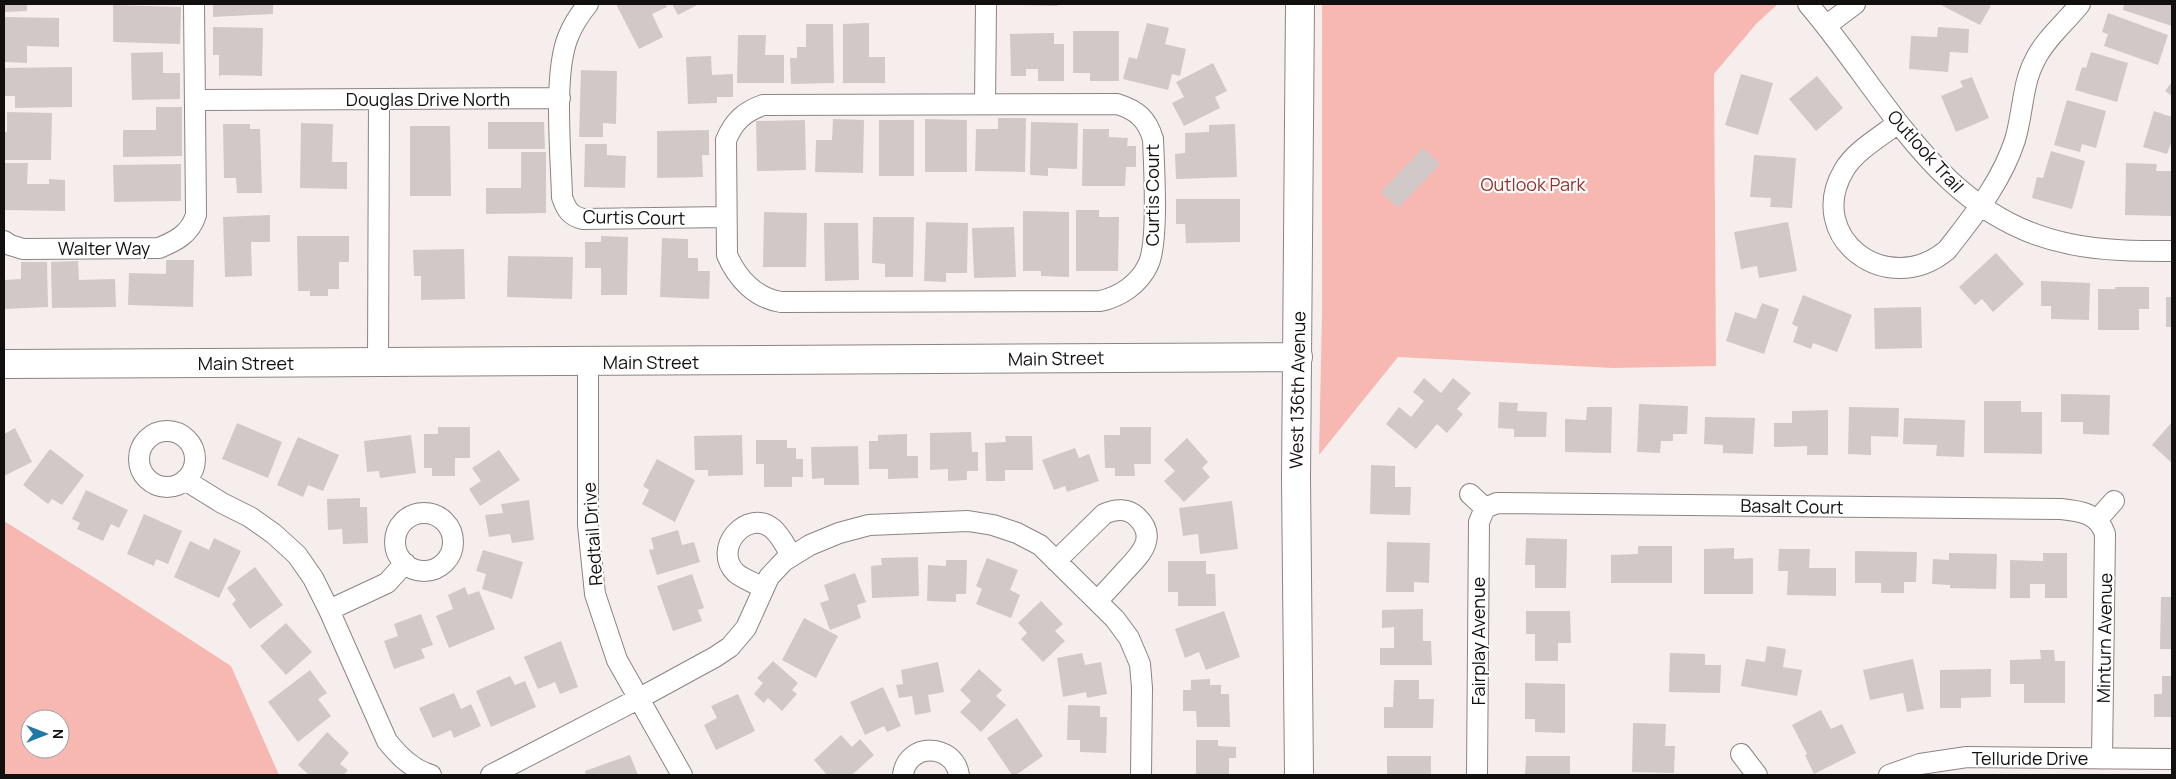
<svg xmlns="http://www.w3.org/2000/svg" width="2176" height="779" viewBox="0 0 2176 779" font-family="Manrope,sans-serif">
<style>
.green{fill:#f7b8b1;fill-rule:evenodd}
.building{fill:#d1c9c8}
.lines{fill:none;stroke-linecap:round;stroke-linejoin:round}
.street-casing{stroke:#8c8483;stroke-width:22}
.secondary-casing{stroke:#8c8483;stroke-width:30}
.street{stroke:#fff;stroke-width:20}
.secondary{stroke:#fff;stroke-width:28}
.labels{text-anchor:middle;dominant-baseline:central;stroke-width:4.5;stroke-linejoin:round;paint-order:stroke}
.street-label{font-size:18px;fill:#120f0f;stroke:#fff}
.park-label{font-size:18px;fill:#92322c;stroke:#fff}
</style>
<rect width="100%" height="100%" fill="#f6eeed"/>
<path class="green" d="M1322 4H1778L1756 24 1714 74 1716 366 1613 368 1398 357 1319 455 1322 315Z
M4 521 106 585 231 666 279 775H4ZM30 719H60V749H30Z"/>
<path class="building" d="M4 4H27V11L4 12Z
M213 4H273V14L213 17Z
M616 4H665L667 7 652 14 663 37 639 49Z
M672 4H699L678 15Z
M1021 4H1057V6L1021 5Z
M1939 4H1987L1991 6 1980 25Z
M2124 4H2172V26L2123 10Z
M113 5 181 7 180 44 113 42Z
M2108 13 2168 35 2158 65 2104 46 2108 34 2102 32Z
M4 17 59 18V47L27 46V63L4 62Z
M869 23V57H885V83H843V24Z
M1147 23 1169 28 1165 44 1186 49 1180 76 1172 74 1168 90 1123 79 1129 57 1137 59Z
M806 24H833L834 83 791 84 790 58H797V47H806Z
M213 27 263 28 262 76 221 75 219 77V55H213Z
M1938 27 1969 29 1968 53 1950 52 1948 72 1909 69 1911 36 1937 37Z
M1073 31H1119V81H1090V73H1073Z
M1054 33V44H1064V81H1038V69H1026V76H1011L1010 34Z
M738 35H766L765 55H784V83H737Z
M163 52V73H180V99L132 100 131 53Z
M2091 52 2128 63 2117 102 2075 90 2082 67 2086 68Z
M711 56 712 75 733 74V97H717V103L688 104 686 57Z
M1213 63 1227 91 1215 97 1220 108 1184 126 1172 103 1184 97 1176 82Z
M72 67V107L15 108V96H4V68Z
M581 70 617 71 616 124 603 123V137H579Z
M1741 74 1773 83 1758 135 1725 125Z
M1817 76 1843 108 1816 131 1789 99Z
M1972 77 1989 118 1956 132 1941 96 1963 87 1960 81Z
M2172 82V96L2165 91Z
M2067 100 2106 111 2096 148 2082 144 2080 152 2054 145Z
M156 107H182V156L123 157V130H156Z
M2154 111 2172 117V141L2167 154 2143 147Z
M7 112 52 113 51 160H4V132H7Z
M998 118H1026L1025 172 975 171 976 129H998Z
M833 119 864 120 863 173 815 172 816 140H832Z
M925 119 967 120V172H925Z
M805 120 806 170 757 171 756 121Z
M879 120H914V176H879Z
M488 122H544L545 149H488Z
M1031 122 1078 123 1077 169 1048 168V176L1030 175Z
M301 123 333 124 332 162H347V189L300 188Z
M223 124H250V129H260L262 193H237L236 178H224Z
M1235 124 1237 177 1176 179 1175 154 1185 153V133L1209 132V125Z
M410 126H450L451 196H410Z
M1083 129H1109V137L1128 138 1127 146H1136V167H1126L1125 186H1082Z
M709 130V155H702L703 177 657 178V131Z
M585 144H607V155L626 156 625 188 584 187Z
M1423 148 1440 164 1398 208 1381 192Z
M2051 151 2085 161 2072 209 2032 198 2037 177 2043 178Z
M521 152H546V213L486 214V188H521Z
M1754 155 1796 158 1792 208 1770 207 1771 198 1750 197Z
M4 163H28L27 184H49V179L65 180V211L4 210Z
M2126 163 2157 164 2156 171H2172V216L2125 215Z
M181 164V201L114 202 113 165Z
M1176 199H1240V242L1186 243 1185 224H1176Z
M1076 210H1099V217H1119L1118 271H1076Z
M1023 211 1069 212V277L1041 276V271H1023Z
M764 212 807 213 806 267H763Z
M270 215V242H251L252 276 225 277 223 217Z
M873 217H914L913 277H885V264L872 263Z
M926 222 968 223 967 273H946V282L924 281Z
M1788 222 1797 271 1759 278 1757 266 1741 269 1734 232Z
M824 223H858L859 280 825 281Z
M1014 227 1016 277 974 278 972 228Z
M297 236H349V262H339V289H328V296H310V291H298Z
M601 236 628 237 627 295H601V268H585V242H601Z
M662 238 688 239V258H698V271H710L709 299 660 297Z
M464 249 465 299 421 300V276H414L413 250Z
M1996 253 2024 284 1993 312 1982 299 1975 305 1959 287Z
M508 256 573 257 572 299 507 297Z
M166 260H194L193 307 128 305 129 273 166 274Z
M78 261 79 280 115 279 116 307 52 308 51 262Z
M21 262H47L48 307 4 309V280L21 279Z
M2041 281 2090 283 2089 320 2051 319V306H2041Z
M2115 287H2149V309H2139V330H2098V289H2115Z
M1803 295 1852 315 1837 352 1813 343 1811 349 1793 342 1798 327 1792 324Z
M2166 297H2172V327H2166Z
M1762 303 1779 309 1764 354 1726 341 1735 312 1756 319Z
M1921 307 1922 348 1875 349 1874 308Z
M1424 378 1441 393 1453 378 1471 393 1457 409 1463 414 1447 433 1437 424 1416 449 1386 424 1399 407 1411 417 1424 401 1413 392Z
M2061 394 2110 395 2109 435 2083 434V422H2061Z
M1984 401H2021V412H2042V454L1984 453Z
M1499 402 1518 403 1517 411 1547 412 1546 437H1514V429L1498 428Z
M1639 404 1688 406 1687 434H1673V441H1661L1660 453 1637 452Z
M1587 407H1612L1611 453 1565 452V419L1586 420Z
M1849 407 1899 408 1898 437 1871 436V455L1848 454Z
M1828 410V455H1807V446L1774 447V423H1792V411Z
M1705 417 1755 418 1753 454 1723 453V445L1704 444Z
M1904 418 1965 420 1964 457 1936 456 1937 445 1903 444Z
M2172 422V463L2152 445Z
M237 423 282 442 268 478 222 459Z
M438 427H470V458H455V476H432V468H424V434H438Z
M1120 427H1151V464H1134L1135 476H1115V468H1105L1104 435H1120Z
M15 428 32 462 4 476V434Z
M971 432 972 452H978V471H967V480L948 481V469L930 470V433Z
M907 434V456H918V478L888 479V469H869V441H878V435Z
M411 435 416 473 380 478 379 471 367 472 364 441Z
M742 435 743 475 708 476V470H695L694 436Z
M1005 436H1032L1033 470H1005V481H986L985 443 1006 442Z
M298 437 339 455 323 491 308 485 303 497 277 485Z
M1187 438 1208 462 1202 468 1210 477 1184 502 1164 481 1175 471 1164 460Z
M756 440H787V448H796V459H803V477H792V487H764V464H756Z
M858 446 859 485H824V478L812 479 811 447Z
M1075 448 1079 458 1089 454 1099 481 1067 492 1065 486 1054 490 1042 460Z
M50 449 84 475 62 505 52 499 48 504 23 485Z
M499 450 520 480 480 506 469 489 481 481 472 468Z
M657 459 695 480 675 522 642 504 649 490 643 486Z
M1371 465 1395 466V487H1411L1410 515 1370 514Z
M86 490 128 510 119 528 111 524 103 541 77 529 80 523 72 519Z
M360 498V507H367L368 543 343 544 342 529 328 530 327 499Z
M529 500 534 540 512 543 510 534 489 537 485 515 503 513 501 504Z
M1232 501 1238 549 1200 554 1198 534 1183 536 1179 508Z
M144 514 182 531 168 564 156 559 154 566 127 554Z
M678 530 682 545 694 542 700 562 657 575 649 550 654 549 651 538Z
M214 538 241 551 219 598 174 577 190 541 209 550Z
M1526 538 1567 539 1566 588H1535V565H1525Z
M1387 542 1430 543 1429 583 1414 582V592H1386Z
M1638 546H1672V583H1611V555L1638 554Z
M1734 548V559L1753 558V594H1704V549Z
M1779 549H1810L1809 568H1836V596L1787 595 1788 571H1778Z
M483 550 523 562 512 599 482 589 486 574 476 571Z
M1855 551 1917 552 1916 582H1904V593H1881V583H1855Z
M1949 553 1997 554 1996 589 1950 588V585L1932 584 1933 559 1949 560Z
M2043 553H2067V598H2045V584H2030V598H2010V560L2043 561Z
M918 557 919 596 872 598 871 566 882 565 881 558Z
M987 558 1018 570 1010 590 1020 595 1011 618 976 604 982 589 976 586Z
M946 560H967L966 594H956V602L927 601 928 565 946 566Z
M1168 561H1206V574H1215L1216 606H1178V592H1168Z
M255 567 283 605 250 629 232 604 236 600 227 588Z
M855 573 866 602 857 605 861 618 830 630 820 603 829 600 824 585Z
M692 574 704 608 698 610 702 621 673 631 657 586Z
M465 587 468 595 479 591 495 629 449 648 436 616 453 609 448 595Z
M2161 597H2172V649H2160Z
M1041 601 1063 624 1055 631 1065 641 1043 662 1021 639 1027 633 1018 623Z
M1423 609V641H1431L1432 665H1380V648H1394V627L1382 628V610Z
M1224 611 1240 657 1206 670 1199 652 1185 658 1175 629Z
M1526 611H1570L1571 643H1558V661H1535V634H1526Z
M421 614 433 645 421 649 425 658 394 669 384 641 398 636 394 624Z
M804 618 838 636 816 678 782 660Z
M286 623 312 652 286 675 260 646Z
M561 641 578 687 560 694 555 682 538 689 524 657Z
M1767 646 1786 649 1783 667 1802 670 1797 696 1741 686 1746 659 1765 662Z
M2040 650H2054L2055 661H2065V703H2024V684H2010V660L2041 659Z
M1082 653 1085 665 1101 662 1107 694 1087 698 1086 692 1063 697 1057 658Z
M1670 653 1705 654V665H1721L1720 693 1669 692Z
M1913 659 1924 709 1907 712 1903 693 1870 700 1863 670Z
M773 661 798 683 792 690 797 694 782 711 768 698 764 703 754 694 763 683 757 678Z
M938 662 944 692 928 695 931 712 915 715 912 696 899 698 896 685 903 684 901 670Z
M979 669 1002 690 996 696 1006 705 981 732 960 712 971 701 960 690Z
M1991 669V697L1961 698V708H1940V670Z
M310 670 327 693 318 699 331 716 298 742 268 702Z
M510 676 515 685 525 681 536 707 491 727 476 691Z
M2162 676H2172V717H2154V694H2162Z
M1210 679V685H1221V694H1229L1230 727H1197L1196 711H1183V690H1191V680Z
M1394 680H1419V699H1434L1433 728H1384V707H1393Z
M1525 683 1565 684V733L1535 732V719H1525Z
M883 687 901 726 887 732 884 726 865 735 850 702Z
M454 693 461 709 471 704 481 726 454 738 451 730 433 738 419 708Z
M738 694 755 731 716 750 704 725 717 718 711 706Z
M1068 705 1100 706V717H1107L1106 753 1080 752V740H1067Z
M1821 710 1831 729 1842 724 1856 753 1814 774 1805 755 1807 754 1792 725Z
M1017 718 1043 756 1016 775H1012L987 738Z
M1633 723 1666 724 1665 746H1675L1674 773 1632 772Z
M327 732 349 753 340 764 348 770 344 775H309L298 765Z
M841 735 852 747 860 739 874 755 852 775H827L814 760Z
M1196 740H1218V746L1236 747V758H1229V775H1196Z
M630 755 638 775H586L585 771Z
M1387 756H1431V775H1387Z
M1526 756H1570V775H1525Z"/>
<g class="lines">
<g class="street-casing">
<path id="street" d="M588 4C580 14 573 24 568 37 553 74 561 155 562 197 566 209 570 216 583 219L726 217
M1808 4C1886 95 1940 219 2070 244 2103 251 2138 251 2172 251
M1827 25 1855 4
M196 100 560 98
M985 104 986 4
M1117 104C1137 110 1147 119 1153 139 1154 167 1159 243 1148 265 1139 284 1120 297 1100 301L781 302C755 298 737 278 727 255L726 140C734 121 744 112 763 105Z
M1898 123C1880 137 1855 151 1844 170 1804 237 1887 300 1947 250 1974 215 2001 183 2015 140 2023 114 2022 84 2035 60 2045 39 2066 22 2080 4
M4 241 10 245 23 249 159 248C176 241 190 234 196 215L194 4
M588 362V525L595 594 617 660 682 775
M378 363 379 99
M139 459a28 28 0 1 1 56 0a28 28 0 1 1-56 0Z
M185 480 222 503 250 517 274 534 297 555 313 578 329 610 387 741C399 756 412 769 431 775
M1470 494 1485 508
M395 542a29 29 0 1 1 58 0a29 29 0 1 1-58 0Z
M2097 520 2114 501
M1056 561 1104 514C1115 509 1128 508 1137 517 1159 538 1139 556 1124 572 1115 582 1106 592 1097 601
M764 588C755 583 743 579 736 573 711 549 747 507 773 529 781 536 786 547 791 555
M329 610 387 583 405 563
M1741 754 1757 775
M491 775 638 699 715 657 730 647 746 628 769 577 784 561 810 545 839 533 869 525 968 521 993 525 1017 533 1040 545 1115 619 1129 638 1140 664 1142 688 1141 775
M903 775C907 742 954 743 959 775
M1477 775 1479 522 1485 508 1497 503 2061 509C2080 511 2098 513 2105 534L2102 759
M1889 775 1920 764 1967 757 2172 759"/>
</g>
<g class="secondary-casing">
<path id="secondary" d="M4 364 1298 357
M1299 775 1296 478 1300 4"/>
</g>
<use href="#street" class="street"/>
<use href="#secondary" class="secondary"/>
</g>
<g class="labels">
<g class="street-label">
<text x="428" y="99">Douglas Drive North</text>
<text transform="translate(1926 151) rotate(48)">Outlook Trail</text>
<text transform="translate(1152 195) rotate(-90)">Curtis Court</text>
<text transform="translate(634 217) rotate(1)">Curtis Court</text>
<text x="104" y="248">Walter Way</text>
<text transform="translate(1056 358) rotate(-1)">Main Street</text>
<text x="651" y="362">Main Street</text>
<text x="246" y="363">Main Street</text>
<text transform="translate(1297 390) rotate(-89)">West 136th Avenue</text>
<text transform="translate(1792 506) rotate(1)">Basalt Court</text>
<text transform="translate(592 534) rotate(-94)">Redtail Drive</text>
<text transform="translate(2104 638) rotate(-89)">Minturn Avenue</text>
<text transform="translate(1478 641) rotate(-90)">Fairplay Avenue</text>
<text x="2030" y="758">Telluride Drive</text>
</g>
<g class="park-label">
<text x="1533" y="184">Outlook Park</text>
</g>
</g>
<rect width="2176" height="779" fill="none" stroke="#120f0f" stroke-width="10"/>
<g transform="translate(45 734) rotate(90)"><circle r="24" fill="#ffffff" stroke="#a09f9f"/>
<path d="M0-4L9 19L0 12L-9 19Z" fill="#1f79a7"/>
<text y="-8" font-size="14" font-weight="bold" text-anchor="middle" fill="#120f0f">N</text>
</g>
</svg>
